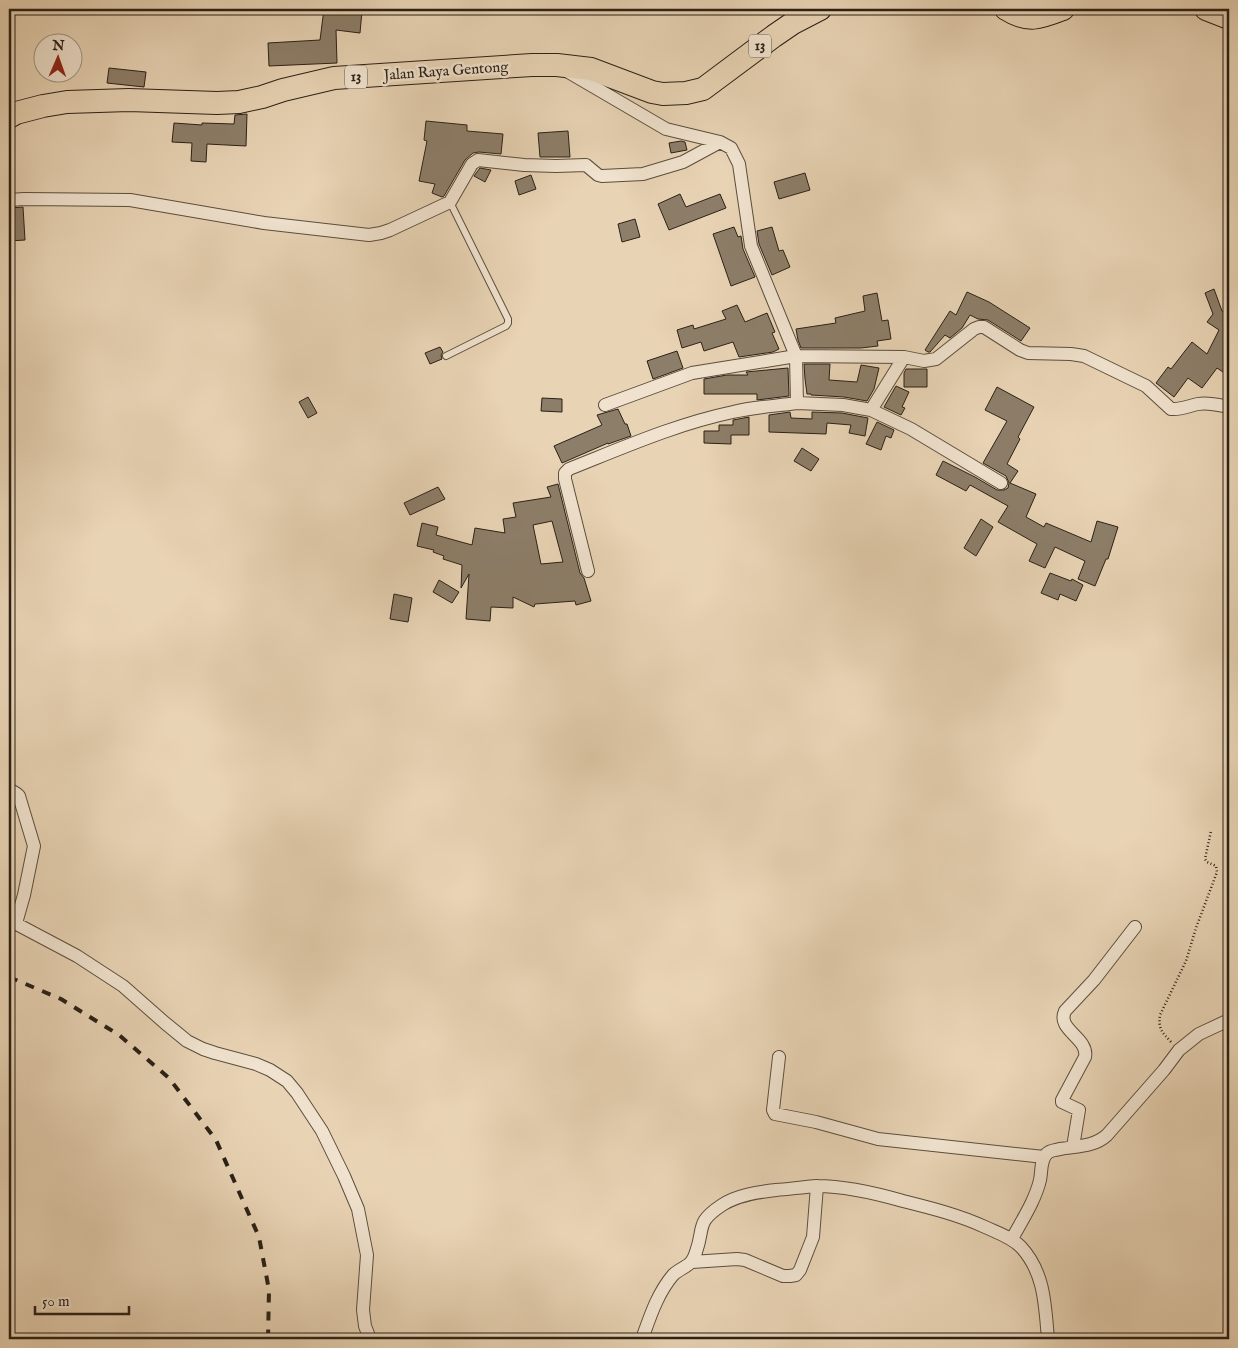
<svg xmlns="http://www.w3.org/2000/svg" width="1238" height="1348" viewBox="0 0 1238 1348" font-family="'IM FELL English',serif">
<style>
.building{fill:#8d7e69;stroke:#2a2117;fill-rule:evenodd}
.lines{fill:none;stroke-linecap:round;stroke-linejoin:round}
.lane-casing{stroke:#5a4e3e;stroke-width:8}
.street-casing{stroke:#5a4e3e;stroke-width:14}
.highway-casing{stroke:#2a2117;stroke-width:24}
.path{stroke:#2a2117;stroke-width:2.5;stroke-dasharray:1 2.5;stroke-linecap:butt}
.lane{stroke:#f0e2ce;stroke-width:6}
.street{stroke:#f0e2ce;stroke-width:12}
.highway{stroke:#e8d3b4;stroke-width:22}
.rail{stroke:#2a2117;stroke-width:4;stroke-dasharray:9 9;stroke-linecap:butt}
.labels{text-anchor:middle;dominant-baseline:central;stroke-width:5;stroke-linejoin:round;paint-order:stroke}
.shield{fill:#f0e2ce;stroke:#655b4e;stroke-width:1}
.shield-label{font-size:14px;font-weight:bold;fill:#2a2117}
.street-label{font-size:15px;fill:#2a2117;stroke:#f0e2ce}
</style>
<rect width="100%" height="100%" fill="#e8d3b4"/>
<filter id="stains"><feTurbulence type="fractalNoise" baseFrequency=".004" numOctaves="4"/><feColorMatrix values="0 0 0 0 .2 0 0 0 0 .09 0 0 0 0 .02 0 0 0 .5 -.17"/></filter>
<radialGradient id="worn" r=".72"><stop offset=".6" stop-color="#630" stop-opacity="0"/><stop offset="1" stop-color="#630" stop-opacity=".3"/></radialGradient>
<path class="building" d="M324 9H339L362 11 360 33 336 30 337 63 269 66 268 43 320 40Z
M109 68 146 72 144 87 107 83Z
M247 114 246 146 207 144 206 162 191 161 192 143 172 142 174 123 202 125V123L234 124 235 115Z
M426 121 467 125V131L503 134 501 154 479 152 473 153 465 160 444 196 442 197 432 193 435 184 419 181 427 141 424 140Z
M568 131 570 157H540L538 133Z
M681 141 685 142 687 150 671 153 669 143Z
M480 168 491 170 485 182 474 176Z
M805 173 810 190 779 199 774 182Z
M531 175 536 189 519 195 515 181Z
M680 194 686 207 720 194 726 208 669 230 658 204Z
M23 207 25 240 9 241V208Z
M635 219 640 237 622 242 618 224Z
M734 227 738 237 741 236 743 249 755 277 731 286 713 234Z
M772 227 779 251 783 250 790 267 772 275 759 244 757 231Z
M1214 289 1222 311 1227 315 1229 311V376L1217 368 1202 388 1188 378 1174 397 1156 383 1168 367 1171 369 1192 342 1207 354 1219 330 1207 322 1213 314 1205 293Z
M967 292 989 302 1030 328 1021 341 988 320 978 319 970 315 962 328 950 338 945 335 930 352H928L925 350 950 311 956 315Z
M877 293 882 321 888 320 891 339 877 341 878 346 861 348H801L798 340 796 329 836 323 835 318 865 311 863 296Z
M737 305 745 322 767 313 775 332 772 333 779 349 773 352 739 357 733 342 704 351 701 342 682 348 677 330 693 325 694 329 726 319 722 311Z
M440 347 443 352 441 355 442 359 430 364 425 353Z
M677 351 683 368 653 379 647 361Z
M804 364H830L829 380 857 382 861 365 879 368 874 389 867 401 844 397 811 395V394H807L805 379Z
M788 368 789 396 757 400V394H704V379L727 375H748L746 372Z
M906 369H927V387H904V373Z
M896 386 909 392 902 407 905 408 901 415 884 407Z
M997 387 1034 407 1018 437 1020 439 1007 464 1018 471 1010 483 1036 494 1026 517 1044 527 1046 523 1091 542 1097 521 1118 527 1108 559H1106L1095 586 1078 579 1085 561 1055 547 1045 568 1029 561 1037 544 998 522 1008 506 970 485 966 491 936 475 943 461 975 477 997 490H1004L1008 488 1009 483 1006 476 983 463 1007 421 985 410Z
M308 397 317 413 308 418 299 402Z
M542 398 562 399V412L541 411Z
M618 409 625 424H627L631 436 608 444V443L562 463 554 446 602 425 597 415Z
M790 412 791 418 812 419V412L842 413 868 418 865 436 849 433 851 425 827 423 826 434 769 432V415Z
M749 417V435H731V444L704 443V431H719V425H733V420Z
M877 422 894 430 891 438 886 436 881 450 866 444Z
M802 448 819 459 811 471 794 461Z
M558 484 580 573 584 578 591 601 576 605 575 601 535 604 534 607 513 597V608L491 607 490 621 466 619 469 574 461 588 462 565 443 559 444 556 433 552 434 550 417 546 422 523 438 527 436 535 472 545 475 528 505 533 503 519 516 517 513 503 551 497 547 487ZM552 521 563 562 541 564 533 525Z
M438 487 445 499 410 515 404 503Z
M981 519 993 527 976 556 964 548Z
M1050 573 1071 581 1072 579 1083 585 1076 601 1060 594 1058 600 1041 593Z
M439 580 459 592 452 603 433 592Z
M394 594 412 598 408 622 390 619Z"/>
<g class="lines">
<g class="lane-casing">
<path id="lane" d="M446 356 506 326 508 323V319L450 202"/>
</g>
<g class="street-casing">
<path id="street" d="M565 70 666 129 720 142 731 148 739 164 751 246 796 356 797 403 843 405 871 410 911 429 1001 483
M9 200 24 199 130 200 264 223 369 235 381 233 390 230 450 202 472 164 478 160 524 165 556 166 586 165 598 175 602 176 643 174 683 162 720 142
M605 405 692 373 796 356 904 357 924 361 936 359 974 329 979 327H984L1020 350 1028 353 1071 354 1084 356 1146 386 1171 409C1181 410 1188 406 1198 404 1208 402 1219 405 1229 407
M871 410 904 357
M588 571 565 479V473L569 469C622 448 676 424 733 412 754 407 776 406 797 403
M9 789 17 794 19 796 34 846 24 895 16 923
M9 920 77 956 123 986 165 1023 187 1041 203 1049 215 1053 256 1064 270 1070 287 1081 297 1093 322 1131 344 1176 358 1209 367 1255 363 1310 365 1326 370 1339
M779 1057 773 1110 775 1114 816 1122 878 1139 1044 1157
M1073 1147 1079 1110 1062 1102V1100L1085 1057C1089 1038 1056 1030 1065 1011L1094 980 1135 927
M1012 1239C1022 1220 1035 1201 1040 1180 1042 1171 1040 1157 1049 1152 1052 1150 1057 1150 1060 1149 1077 1146 1094 1147 1107 1135L1164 1070 1179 1050 1199 1034 1229 1020
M692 1262 737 1259 745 1260 783 1276H790L796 1275 800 1270 813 1237 817 1186
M642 1339C650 1317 657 1294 673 1275 679 1269 687 1267 691 1262 693 1260 695 1255 696 1252 705 1227 695 1223 722 1205 737 1195 758 1192 776 1190 789 1189 803 1187 817 1186 846 1186 875 1193 903 1201 931 1208 959 1215 985 1227 998 1233 1011 1237 1021 1247 1045 1273 1045 1306 1048 1339"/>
</g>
<g class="highway-casing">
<path id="highway" d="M1006 9C1028 23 1040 18 1063 9
M1206 9 1229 18
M9 117 16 113 43 106 67 102 129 100 217 103 239 102 262 97 283 90 334 78 532 65H557L591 69 652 92 663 94 686 93 703 89 774 36 793 23 820 9"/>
</g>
<path class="path" d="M1171 1042C1162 1032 1158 1029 1160 1015L1186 961 1196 928 1217 872 1216 866 1207 862 1205 859 1211 831"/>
<use href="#lane" class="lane"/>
<use href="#street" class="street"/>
<use href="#highway" class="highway"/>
<path class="rail" d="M9 977 61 999 119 1035 169 1078 216 1140 259 1237 269 1290 268 1339"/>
</g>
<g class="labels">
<g class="shield">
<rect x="749" y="34.5" width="22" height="23" rx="4"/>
<rect x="345" y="65.5" width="22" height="23" rx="4"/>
</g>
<g class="shield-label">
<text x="760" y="46">13</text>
<text x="356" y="77">13</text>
</g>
<g class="street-label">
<text transform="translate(446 71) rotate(-4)">Jalan Raya Gentong</text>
</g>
</g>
<rect width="1238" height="1348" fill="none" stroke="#e8d3b4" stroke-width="30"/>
<rect x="10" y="10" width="1218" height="1328" fill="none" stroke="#2a2117" stroke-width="2.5"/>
<rect x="15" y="15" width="1208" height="1318" fill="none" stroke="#2a2117"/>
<g transform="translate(58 58) rotate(2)"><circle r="24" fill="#f0e2ce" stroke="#a19585"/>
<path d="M0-4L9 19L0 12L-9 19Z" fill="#8f2418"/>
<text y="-8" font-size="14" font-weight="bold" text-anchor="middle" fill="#2a2117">N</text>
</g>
<path d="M35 1306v8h94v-8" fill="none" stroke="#2a2117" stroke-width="2.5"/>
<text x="42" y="1306" font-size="15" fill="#2a2117" stroke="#f0e2ce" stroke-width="4" paint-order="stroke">50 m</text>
<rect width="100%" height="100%" filter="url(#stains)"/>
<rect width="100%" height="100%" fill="url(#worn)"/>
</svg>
